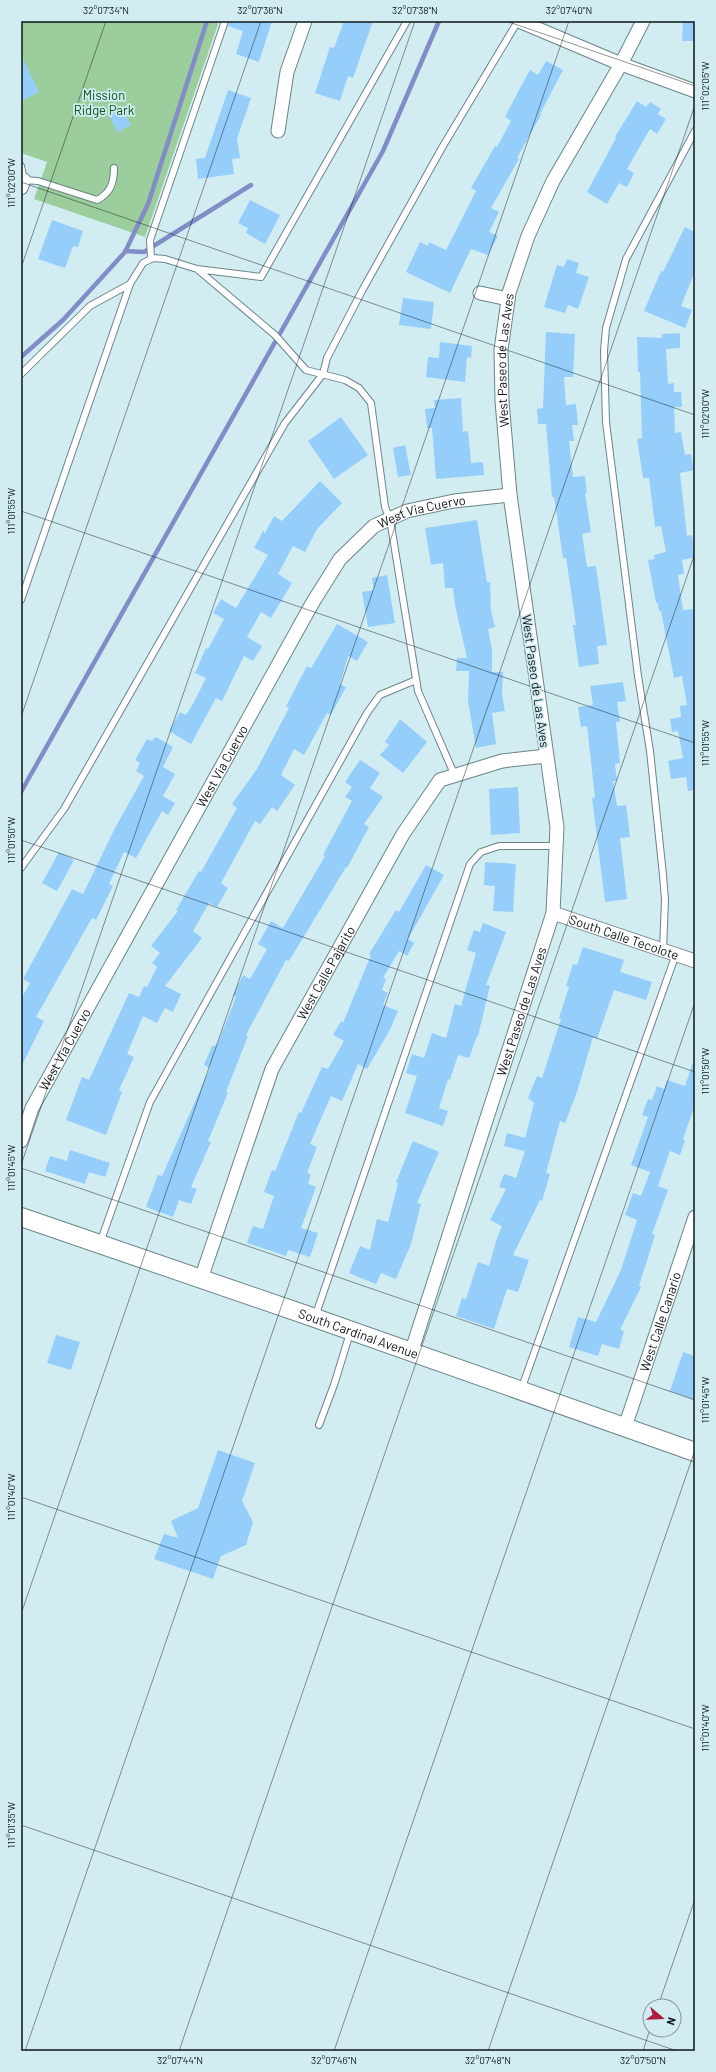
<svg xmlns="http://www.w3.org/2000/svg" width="716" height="2072" viewBox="0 0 716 2072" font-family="Barlow,sans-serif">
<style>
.green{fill:#9cce9d}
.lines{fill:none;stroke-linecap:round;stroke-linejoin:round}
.stream{stroke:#828cc6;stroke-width:4.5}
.building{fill:#95cefb}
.service-casing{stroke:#6c8488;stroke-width:8}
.minor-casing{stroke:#6c8488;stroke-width:15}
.secondary-casing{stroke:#6c8488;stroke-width:20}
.service{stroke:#fff;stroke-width:6}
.minor{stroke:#fff;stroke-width:13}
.secondary{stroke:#fff;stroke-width:18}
.ticks{fill:none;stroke:#0d1618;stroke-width:1;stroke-opacity:0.45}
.labels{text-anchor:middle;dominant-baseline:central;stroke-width:3.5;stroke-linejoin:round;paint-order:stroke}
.park-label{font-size:13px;fill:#075416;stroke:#d2edf2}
.street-label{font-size:13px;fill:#0d1618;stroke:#d2edf2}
.neatline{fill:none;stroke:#0d1618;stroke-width:1.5}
.ticks-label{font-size:10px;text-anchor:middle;fill:#0d1618}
</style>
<rect width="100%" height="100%" fill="#d2edf2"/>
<path class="green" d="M21 21H219L145 237 34 199 47 162 21 153Z"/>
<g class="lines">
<path class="stream" d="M125 251 144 252 251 185
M21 357 63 320 125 252 148 204 207 21
M21 792 383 151 439 21"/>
</g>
<path class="building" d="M229 21H272L259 62 236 54 243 31 228 26Z
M344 21H373L353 78 348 76 340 101 315 93 330 47 334 48Z
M683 21 695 22V41H682Z
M21 55 39 92 21 101Z
M546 61 563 70 540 114 541 115 517 158 519 159 491 208 499 212 489 232 498 236 488 255 471 249 450 293 406 272 420 242 428 246 429 242 446 250 476 191 471 188 495 146 497 147 511 121 505 117 520 88 530 70 538 75Z
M228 90 251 98 237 139 240 158 232 159 234 174 198 179 196 159 205 158Z
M637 101 646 107 650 102 661 109 658 114 666 119 657 134 650 129 627 169 634 173 627 187 619 183 607 204 587 192 616 138 615 137Z
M123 108 131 125 117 132 109 115Z
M250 200 280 215 265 244 246 233 248 228 238 223Z
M52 220 83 231 78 247 73 246 65 268 38 259Z
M685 227 695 232V271L681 306 692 310 685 328 644 311 661 271 663 272Z
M567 259 579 263 576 273 589 277 578 309 568 305 565 313 544 307 557 265 564 267Z
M403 298 434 302 431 329 399 325Z
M546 332 575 334 573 377H564L566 405 576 404 578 425H572L574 441H569L573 477 585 476 587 493H585L591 532 582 534 587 567 596 566 607 645 597 646 599 664 579 667 573 625H576L566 558H563L554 497H552L546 424H538L537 409 543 408Z
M680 333V348L666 349 668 384 674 383V392H681L682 407H674L675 433 681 432 685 455 691 454 694 470 680 473 687 536 692 535 695 557 682 560 684 574 678 575 683 610 693 609 695 624V790L688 791 686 777 671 779 668 761 683 758 678 731 672 732 670 719 681 717 680 706 687 705 682 676 674 678 661 611H659L658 603H656L648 560 655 559 654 555 666 552 661 526 655 527 649 478H643L637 439 642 438 640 372H638L637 337 662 338V334Z
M440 342 472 346 471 358 467 357 465 382 426 377 428 357 439 358Z
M461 398 463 432 468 431 471 463 483 462 484 475 436 479 432 428H427L425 409 435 408 434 400Z
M341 417 368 455 334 479 308 441Z
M405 445 411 475 398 477 393 448Z
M320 481 342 503 317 529 305 552 293 546 278 574 292 583 271 618 261 612 247 637 262 646 253 661 244 656 222 701 216 698 191 744 169 731 180 712 186 715 194 702 206 678 195 673 206 648 208 649 224 619 213 613 221 599 236 608 268 555 254 548 263 531 265 533 274 516 282 521Z
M477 520 487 582H490L491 611 495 627 488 629 492 649V672H503L502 694 505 711 492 713 496 744 476 748 468 701 469 671H456L457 658H467L455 605 453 588H445L443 563 431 565 425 528Z
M387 575 395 623 368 627 362 592 374 590 372 578Z
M337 624 368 642 357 661 348 656 340 684 346 687 331 715 327 713 304 755 294 749 281 775 295 785 277 811 272 807 260 824 255 821 221 883 228 888 217 907 209 903 193 931 202 938 165 986 181 994 173 1012 165 1008 157 1023 143 1016 127 1054 134 1057 119 1090 122 1092 106 1135 66 1120 82 1077 89 1080 129 993 139 997 144 986 147 987 157 967 152 963 160 953 151 946 178 911 176 910 199 871 201 872 237 808 232 804 257 769 289 708 286 706 307 666 311 668Z
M623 682 626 701 617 702 620 722H616L620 763 615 764 617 781H613L617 806 626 805 630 837 620 838 627 899 605 902 592 798 595 797 587 726 581 727 578 707 593 705 590 686Z
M400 719 427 742 403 773 380 755 389 745 385 742Z
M156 737 173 747 163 767 175 774 163 796 175 803 168 815 162 811 136 858 124 852 109 884 113 886 96 920 92 918 36 1017 44 1021 21 1067V999L30 983 23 979 72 889 83 894 115 828 144 776 136 771 140 763 135 760 147 739 151 741Z
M360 760 380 773 370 788 383 797 364 824 369 827 347 868 346 867 289 961 286 960 246 1035 248 1036 226 1092 228 1093 208 1141 211 1142 191 1187 197 1189 191 1204 179 1200 173 1217 146 1207 158 1175 162 1176 210 1068 204 1065 212 1046 217 1045 236 997 233 995 243 975 250 979 267 949 258 944 271 921 283 928 325 856 323 855 352 801 345 797 352 787 345 782Z
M518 787 520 833 491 835 489 789Z
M59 852 74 860 57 891 42 883Z
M485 862 516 864 513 912 493 911 495 886 484 885Z
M426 865 444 875 408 939 414 943 407 956 399 951 383 978 386 979 382 990 388 993 383 1005 398 1011 390 1030 367 1069 358 1064 342 1101 331 1096 310 1144 317 1147 307 1173 311 1174 308 1184 316 1187 301 1228 318 1233 310 1257 288 1250 286 1256 247 1243 253 1226 263 1229 274 1196 264 1192 272 1170 275 1171 299 1112 301 1113 322 1067 328 1069 344 1041 333 1035 341 1021 343 1023 371 955 369 954 396 910 399 912Z
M483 923 506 932 486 985 490 986 478 1036H477L469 1058 458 1055 450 1080 448 1079 439 1108 448 1111 443 1126 405 1113 417 1076 406 1073 412 1054 424 1058 432 1033 446 1038 455 1004 461 1006 476 953 467 950 474 930 480 932Z
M583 947 624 960 620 972 652 982 646 1000 614 990 597 1039 593 1037 577 1092 565 1123 560 1121 546 1173 550 1174 542 1201 540 1200 513 1255 529 1260 518 1292 507 1289 494 1329 456 1316 462 1298 466 1299 478 1262 489 1266 497 1238 502 1226 490 1220 506 1189 499 1187 504 1174 516 1178 525 1151 504 1146 507 1133 525 1138 534 1103 528 1098 537 1076 542 1078 561 1019 559 1018 569 987 566 986 573 964 577 965Z
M693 1062H695V1105L683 1139 685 1140 680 1155 670 1151 658 1186 668 1190 652 1234 655 1235 639 1286 641 1287 620 1330 624 1331 619 1349 602 1344 598 1356 569 1347 578 1317 596 1322 621 1270 637 1220 625 1215 633 1193 641 1196 650 1172 631 1165 648 1117 642 1115 648 1099 652 1100 657 1086 664 1089 667 1080 685 1086Z
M413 1141 439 1152 417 1203 421 1204 411 1244 396 1279 381 1273 376 1284 349 1273 360 1246 370 1250 377 1219 388 1222 398 1183 396 1182Z
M70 1150 110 1163 105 1177 89 1172 85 1184 45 1171 50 1156 67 1161Z
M56 1335 80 1342 71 1370 47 1363Z
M683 1352 695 1356V1400L670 1391Z
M218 1450 255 1463 242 1501 253 1522 246 1545 221 1556 213 1579 154 1559 164 1534 178 1538 171 1521 198 1508Z"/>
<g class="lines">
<g class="service-casing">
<path id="service" d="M21 166 24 180 38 181 97 200C111 193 114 182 114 168
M151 259 150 240 225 21
M197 269 275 335 306 370 345 380 359 388 371 403 385 507 390 519 418 691 455 776
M21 374 90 306 130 284 143 263 153 258 165 259 197 269 261 277 407 21
M21 600 130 284
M21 868 64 809 285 423 323 374 327 358 363 289 443 146 518 21
M663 950 665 900 663 875 650 751 638 676 606 422 604 351 606 328 626 259 695 131
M100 1243 150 1102 367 713 380 695 416 680
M315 1317 470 864 481 852 499 846H556
M521 1390 676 954
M319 1425 334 1385 350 1333"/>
</g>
<g class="minor-casing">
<g id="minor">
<path d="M519 21 621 64 695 91"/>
<path d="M278 131 287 72 305 21"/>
<path d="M21 188 24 180"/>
<path d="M480 293 508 299"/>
<path id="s1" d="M553 913 695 961"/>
<path id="s2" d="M21 1141 32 1108 313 602 340 559 374 526 407 511 454 501 510 495"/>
<path id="s3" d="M201 1279 272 1069 403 834 440 780 502 761 546 756"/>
<path id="s4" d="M411 1353 553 913 557 827 510 495 502 401 501 350 509 293 528 236 553 181 621 64 643 21"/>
<path id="s5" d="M625 1427 695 1217"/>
</g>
</g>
<g class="secondary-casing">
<g id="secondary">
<path id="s6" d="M21 1217 315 1318 695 1452"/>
</g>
</g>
<use href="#service" class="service"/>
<use href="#minor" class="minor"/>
<use href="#secondary" class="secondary"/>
</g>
<path class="ticks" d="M506 21 695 86M21 182 695 415M21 268 106 21M21 511 695 743M21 717 261 21M21 840 695 1072M21 1165 415 21M21 1168 695 1400M21 1497 695 1729M21 1614 569 21M21 1825 677 2051M658 2006 695 1899M25 2051 695 105M179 2051 695 553M334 2051 695 1002M488 2051 695 1450M643 2051 650 2029"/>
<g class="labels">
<g class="park-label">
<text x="104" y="95">Mission<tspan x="104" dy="15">Ridge Park</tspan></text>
</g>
<g class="street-label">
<text stroke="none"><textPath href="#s4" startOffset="1019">West Paseo de Las Aves</textPath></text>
<text stroke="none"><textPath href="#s2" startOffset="762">West Via Cuervo</textPath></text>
<text transform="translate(536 681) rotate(82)">West Paseo de Las Aves</text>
<text stroke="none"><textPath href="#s2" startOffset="426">West Via Cuervo</textPath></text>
<text stroke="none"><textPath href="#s1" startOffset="75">South Calle Tecolote</textPath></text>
<text stroke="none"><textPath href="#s3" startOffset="332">West Calle Pajarito</textPath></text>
<text stroke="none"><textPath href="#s4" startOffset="359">West Paseo de Las Aves</textPath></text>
<text stroke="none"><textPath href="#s2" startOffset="102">West Via Cuervo</textPath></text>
<text stroke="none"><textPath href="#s5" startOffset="111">West Calle Canario</textPath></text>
<text stroke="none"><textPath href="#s6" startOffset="357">South Cardinal Avenue</textPath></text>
</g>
</g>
<rect width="716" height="2072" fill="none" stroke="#d2edf2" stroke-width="44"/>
<g transform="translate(662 2018) rotate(109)"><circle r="19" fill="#d2edf2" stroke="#83979b"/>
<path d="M0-3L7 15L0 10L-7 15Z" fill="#af1b3f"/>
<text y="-6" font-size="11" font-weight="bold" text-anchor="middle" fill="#0d1618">N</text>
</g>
<rect x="22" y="22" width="672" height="2028" class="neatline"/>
<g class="ticks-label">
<text x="106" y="14">32°07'34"N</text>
<text x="260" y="14">32°07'36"N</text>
<text x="415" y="14">32°07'38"N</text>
<text x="569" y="14">32°07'40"N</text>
<text transform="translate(705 86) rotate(-90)" y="4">111°02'05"W</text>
<text transform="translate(11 183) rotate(-90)" y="4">111°02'00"W</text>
<text transform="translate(705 414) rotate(-90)" y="4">111°02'00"W</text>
<text transform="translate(11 511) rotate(-90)" y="4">111°01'55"W</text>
<text transform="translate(705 743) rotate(-90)" y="4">111°01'55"W</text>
<text transform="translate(11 840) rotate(-90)" y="4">111°01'50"W</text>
<text transform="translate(705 1071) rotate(-90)" y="4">111°01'50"W</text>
<text transform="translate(11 1168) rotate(-90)" y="4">111°01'45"W</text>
<text transform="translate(705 1400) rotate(-90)" y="4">111°01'45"W</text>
<text transform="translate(11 1497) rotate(-90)" y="4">111°01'40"W</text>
<text transform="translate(705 1728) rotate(-90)" y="4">111°01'40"W</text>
<text transform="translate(11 1825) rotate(-90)" y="4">111°01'35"W</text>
<text x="180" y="2064">32°07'44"N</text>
<text x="334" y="2064">32°07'46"N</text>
<text x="488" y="2064">32°07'48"N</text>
<text x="643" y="2064">32°07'50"N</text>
</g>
</svg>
